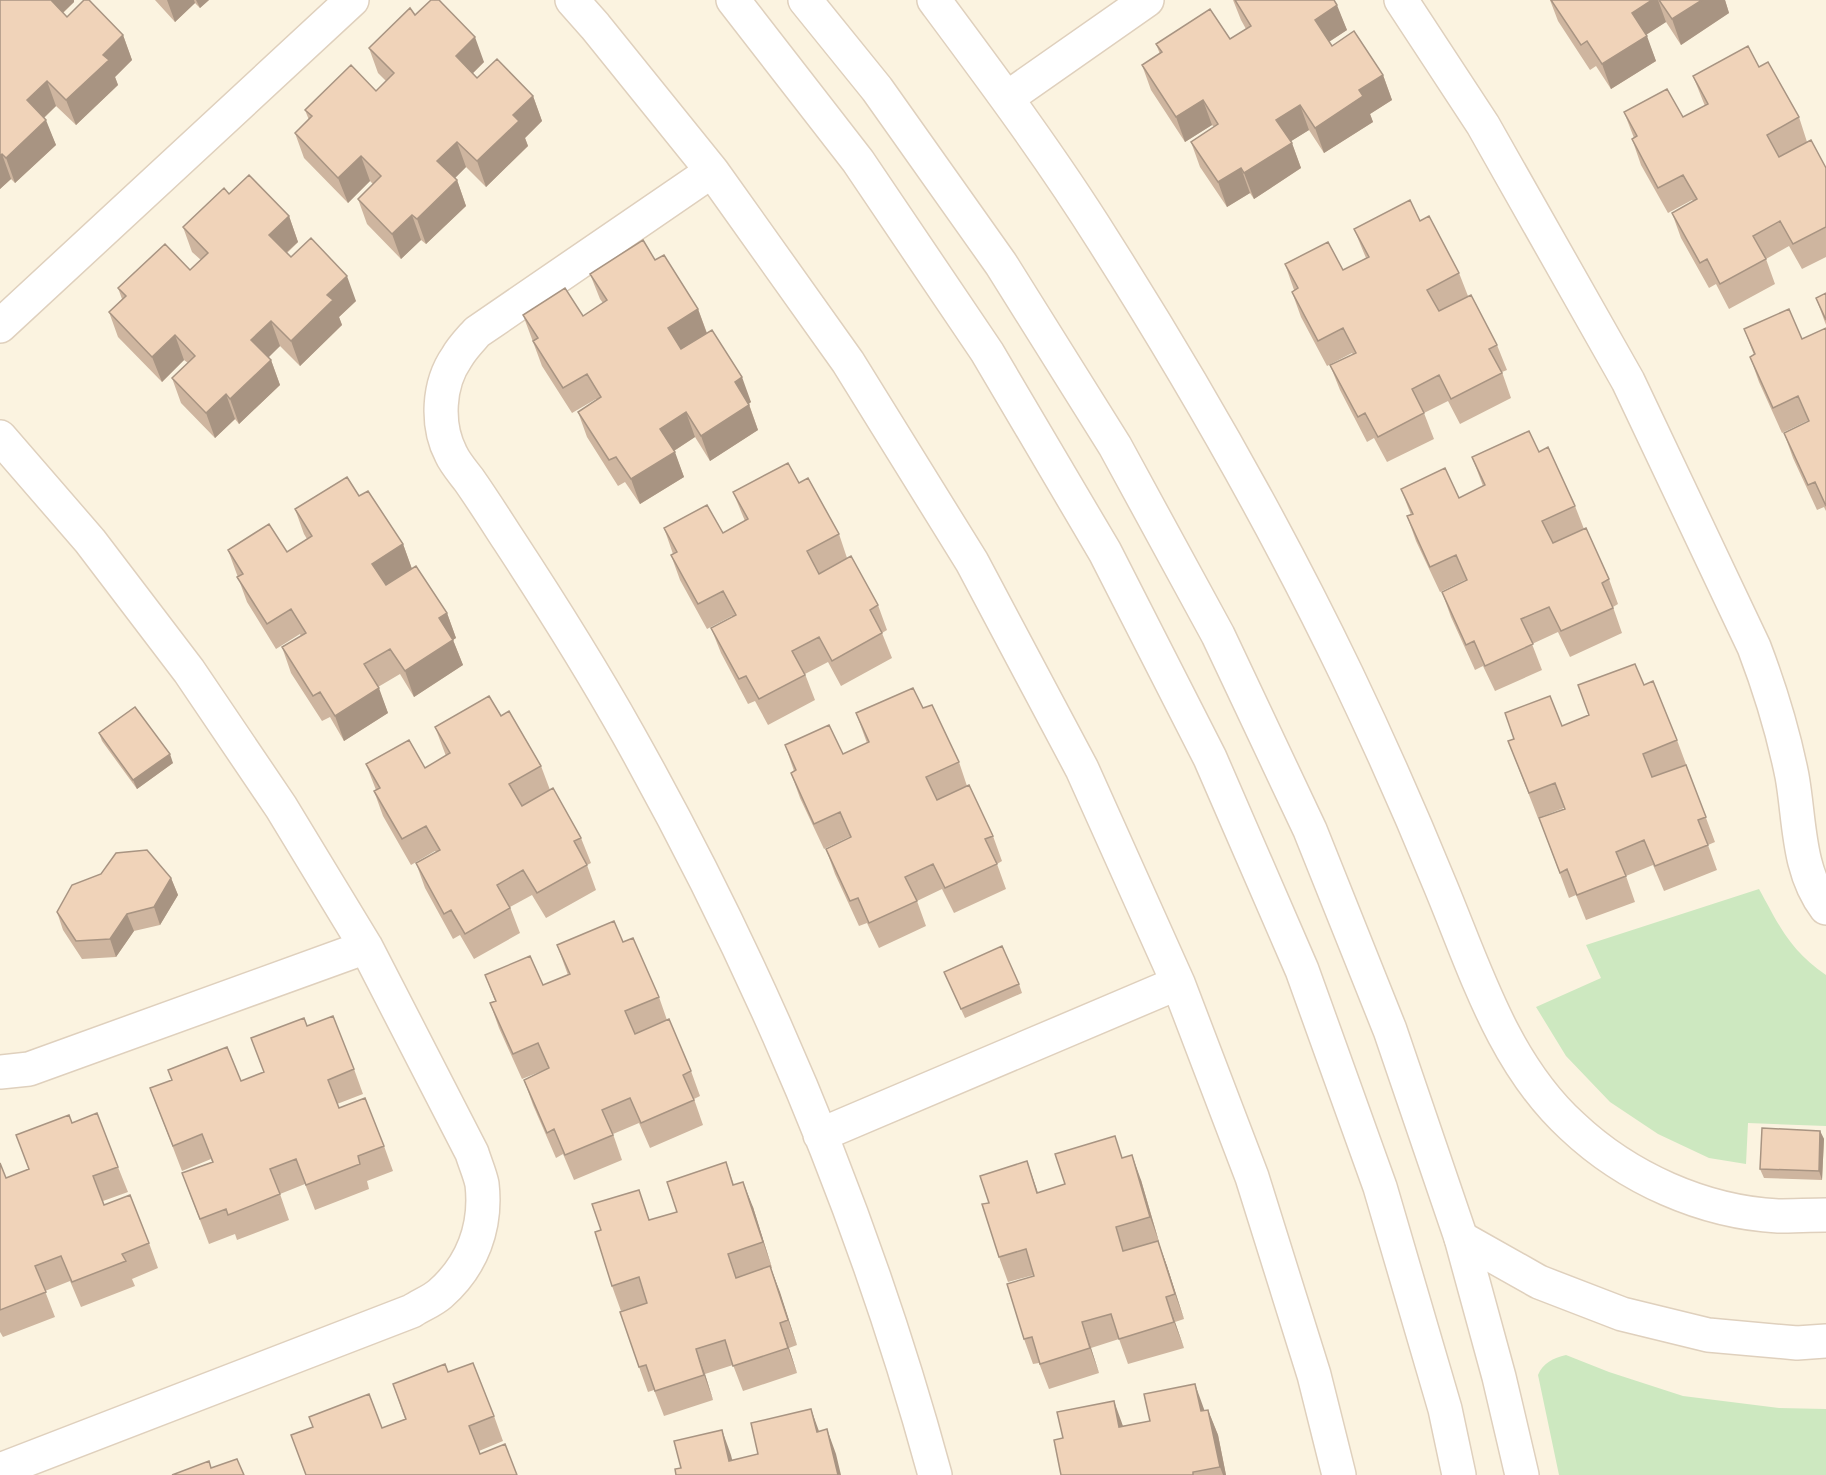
<svg xmlns="http://www.w3.org/2000/svg" width="1826" height="1475" viewBox="0 0 1826 1475" font-family="Signika,sans-serif">
<style>
.green{fill:#cde8c0}
.lines{fill:none;stroke-linecap:round;stroke-linejoin:round}
.minor-casing{stroke:#dfd0bd;stroke-width:36}
.tertiary-casing{stroke:#dfd0bd;stroke-width:36}
.minor{stroke:#fff;stroke-width:33}
.tertiary{stroke:#fff;stroke-width:33}
.wall{fill:#ceb59f}
.shaded-wall{fill:#a89482}
.building{fill:#f0d3b9;stroke:#a89482;stroke-width:1.5}
</style>
<rect width="100%" height="100%" fill="#fbf3e0"/>
<path class="green" d="M1759 889C1780 927 1789 949 1826 975V1126L1748 1123 1746 1164 1709 1158 1658 1134 1610 1102 1566 1056 1536 1007 1601 978 1586 945Z
M1566 1355 1609 1372 1683 1396 1779 1408 1826 1409V1475H1559L1538 1375C1543 1363 1553 1358 1566 1355Z"/>
<g class="lines">
<g class="minor-casing">
<path id="minor" d="M572 0 595 26 712 171 848 362 972 562 1082 769 1178 983 1252 1177 1314 1375 1339 1475
M934 0C992 78 1051 157 1103 240 1192 380 1275 525 1347 675 1380 744 1411 814 1440 885 1475 969 1503 1063 1572 1126 1627 1178 1703 1212 1778 1216 1794 1216 1810 1215 1826 1215
M1401 0 1483 125 1628 381 1754 647C1770 689 1783 731 1792 776 1800 820 1797 870 1826 908
M1007 98 1147 0
M712 171 477 332C470 340 462 348 457 357 438 384 436 425 451 454 455 463 463 472 469 480 483 500 495 519 508 539 550 603 591 668 628 734 759 967 865 1217 935 1475
M0 326 352 0
M0 437 90 541 189 671 281 807 366 947 472 1153C475 1163 480 1174 482 1184 487 1227 472 1266 440 1294 432 1301 421 1305 412 1311L0 1470
M0 1072 29 1069 366 947
M820 1135 1178 983
M1461 1238 1539 1282 1622 1314 1708 1335 1797 1343 1826 1341"/>
</g>
<g class="tertiary-casing">
<path id="tertiary" d="M733 0 858 161 987 352 1105 552 1210 758 1302 970 1380 1187 1445 1409 1459 1475
M805 0 877 89 1001 264 1115 446 1218 635 1310 830 1390 1030 1461 1238 1499 1377 1522 1475"/>
</g>
<use href="#minor" class="minor"/>
<use href="#tertiary" class="tertiary"/>
</g>
<path class="wall" d="M0 0 74 2 63 13 67 17 123 35 132 60 115 77 118 85 76 125 56 106 44 118 56 145 15 183 11 179 0 189Z
M155 0H209L200 8 195 3 175 22Z
M1233 0H1334L1347 30 1329 42 1332 46 1383 75 1392 100 1370 114 1373 122 1324 153 1309 130 1291 141 1301 168 1254 199 1250 193 1227 207 1200 167 1191 142 1214 127 1212 125 1185 142 1151 90 1142 65 1160 54 1156 44 1230 39 1246 29 1241 20Z
M1550 0H1725L1729 13 1681 45 1666 22 1646 35 1656 61 1611 89 1596 66 1590 70 1558 21Z
M415 15 484 62 473 73 477 78 533 96 542 121 525 138 528 146 486 187 466 167 455 178 457 180 466 206 426 244 421 240 401 259 367 224 358 199 373 184 370 181 348 203 304 158 295 133 309 120 305 110 376 91 386 81 378 73 369 48Z
M1759 67 1799 117 1807 142 1826 168V257L1802 269 1789 246 1766 259 1775 284 1729 309 1716 284 1709 288 1681 238 1672 213 1693 201 1692 200 1668 213 1641 165 1632 139 1634 138 1624 112 1683 117 1705 106 1693 76Z
M229 194 289 216 298 242 287 253 291 257 356 301 339 317 342 325 300 366 280 346 268 357 271 360 280 385 239 424 235 419 215 438 181 403 172 378 188 363 184 360 162 382 118 337 109 312 122 299 118 288 190 270 201 260 192 252 183 227Z
M1420 221 1459 273 1468 296 1497 345 1507 370 1502 372 1511 398 1460 424 1448 401 1424 413 1434 439 1387 462 1374 438 1367 442 1340 390 1330 365 1353 354 1352 353 1327 366 1301 317 1292 292 1294 290 1285 264 1343 270 1366 258 1354 229Z
M655 260 698 309 707 333 751 402 749 404 758 430 710 461 695 437 674 451 684 477 640 504 625 482 618 486 587 437 578 412 597 400 596 399 572 413 542 366 523 315 583 316 603 303 600 299 590 274Z
M1826 293V325L1816 298Z
M1826 328V511L1824 507 1817 510 1793 458 1784 433 1808 422 1807 421 1782 433 1759 382 1750 357 1754 355 1744 329 1802 339Z
M1539 452 1575 506 1584 529 1609 579 1618 604 1613 607 1622 633 1570 657 1558 632 1532 644 1542 670 1495 691 1483 666 1475 670 1451 617 1442 592 1465 581V580L1440 592 1416 541 1407 516 1411 515 1401 489 1459 498 1483 486 1472 457Z
M799 483 839 534 847 558 878 605 887 630 882 633 892 658 841 686 828 662 805 674 815 700 768 725 755 701 748 704 721 653 711 628 732 617V616L707 629 680 580 671 555 673 554 664 528 723 533 745 521 733 492Z
M359 496 403 544 412 569 447 613 456 638 453 640 463 665 414 697 400 674 378 687 388 713 344 741 330 717 322 721 291 673 282 647 301 636 300 634 276 649 247 602 228 550 287 552 307 539 304 534 295 509Z
M1644 685 1677 740 1715 842 1708 845 1717 870 1664 891 1653 865 1626 876 1635 902 1586 920 1576 895 1569 898 1539 818 1564 809V808L1538 818 1508 741 1562 726 1588 715Z
M923 708 959 762 967 786 993 836 1002 861 997 864 1006 889 954 913 942 889 917 901 926 926 879 948 867 923 859 926 835 874 826 849 849 838V837L824 849 800 798 791 773 794 771 785 745 843 754 867 743 856 713Z
M501 716 541 766 550 790 581 838 591 863 587 865 596 890 546 918 532 895 510 907 520 933 474 959 460 935 453 939 425 888 416 863 436 852 435 851 411 865 383 816 374 791 376 790 366 764 425 768 446 756 435 727Z
M99 733 173 763 137 789 102 741Z
M171 878 178 895 160 925 134 931 116 957 82 959 63 930 57 912Z
M623 942 659 997 667 1020 691 1071 700 1096 694 1099 703 1125 650 1148 639 1123 613 1134 622 1160 574 1180 563 1154 556 1158 533 1105 524 1080 547 1069 522 1079 499 1028 490 1003 495 1001 485 975 543 985 568 975 557 945Z
M944 972 1019 984 1022 993 965 1018Z
M307 1026 354 1069 363 1094 337 1104 339 1108 384 1146 393 1171 367 1181 369 1189 315 1210 305 1184 280 1194 289 1220 237 1240 235 1234 209 1244 182 1173 212 1162 211 1159 182 1171 150 1088 241 1081 264 1072 251 1038Z
M72 1123 118 1167 128 1192 103 1201 104 1205 149 1243 158 1268 132 1279 135 1286 81 1307 70 1281 45 1291 55 1317 3 1337 0 1332V1163L6 1178 29 1169 16 1135Z
M1820 1131 1824 1139 1822 1180 1764 1178 1760 1169Z
M1123 1158 1141 1180 1159 1242H1158L1167 1266 1184 1319 1175 1322 1184 1348 1128 1364 1119 1339 1091 1348 1099 1373 1049 1389 1039 1363 1033 1364 1024 1339 1034 1275 1008 1282 999 1257 1065 1184Z
M726 1162 734 1185 753 1207 772 1268H771L797 1345 789 1348 797 1373 743 1391 733 1365 705 1374 713 1400 664 1416 654 1390 648 1392 639 1367 647 1303 621 1311 612 1286 650 1220 677 1212Z
M448 1372 494 1416 503 1441 479 1451 480 1454 517 1475H306L291 1435 382 1428 405 1419 393 1384Z
M1208 1410 1218 1435 1226 1475H1061L1123 1426Z"/>
<path class="shaded-wall" d="M48 0H74V2L55 20Z
M167 0H194L195 3 175 22Z
M196 0H209L200 8Z
M1652 0H1658L1666 22 1641 38 1632 13Z
M1702 0H1725L1729 13 1681 45 1672 19Z
M1337 5 1347 30 1324 45 1315 20Z
M123 35 132 60 115 77 118 85 76 125 66 100 103 55Z
M1647 36 1656 61 1611 89 1602 64Z
M475 37 484 62 465 81 456 56Z
M1383 75 1392 100 1370 114 1373 122 1324 153 1315 128 1359 90Z
M47 81 56 106 36 125 27 100Z
M533 96 542 121 525 138 528 146 486 187 477 161 513 115Z
M1203 100 1212 125 1185 142 1176 117Z
M1300 105 1309 130 1285 145 1276 120Z
M46 120 56 145 15 183 6 158Z
M457 142 466 167 447 186 437 161Z
M1292 143 1301 168 1254 199 1244 173Z
M2 154 11 179 0 189V156Z
M361 156 370 181 348 203 338 178Z
M1241 168 1250 193 1227 207 1218 182Z
M457 180 466 206 426 244 417 219Z
M412 215 421 240 401 259 392 234Z
M289 216 298 242 278 260 269 235Z
M347 276 356 301 339 317 342 325 300 366 291 341 327 295Z
M698 309 707 334 677 353 668 328Z
M271 321 280 346 261 365 251 340Z
M175 335 184 360 162 382 152 357Z
M271 360 280 385 239 424 230 399Z
M742 377 751 402 744 407 735 382Z
M226 394 235 419 215 438 206 413Z
M749 405 758 430 710 461 701 436Z
M686 412 695 437 669 454 660 429Z
M675 452 684 477 640 504 631 479Z
M403 544 412 569 381 589 372 564Z
M447 613 456 638 448 643 439 618Z
M453 640 463 665 414 697 405 671Z
M379 688 388 713 344 741 335 716Z
M170 754 173 763 137 789 133 780Z
M171 878 178 895 160 925 154 907Z
M127 914 134 931 116 957 110 939Z
M1820 1131 1824 1139 1822 1180 1819 1171Z
M1132 1155 1141 1180 1159 1242 1150 1217Z
M1027 1161 1036 1187 1046 1218 1037 1193Z
M743 1182 753 1207 772 1268 763 1242Z
M1158 1241 1167 1266 1184 1319 1175 1294Z
M770 1266 780 1292 797 1345 788 1320Z
M1166 1297 1175 1322 1184 1348 1174 1322Z
M1082 1322 1091 1348 1099 1373 1090 1348Z
M780 1323 789 1348 797 1373 788 1348Z
M696 1349 705 1374 713 1400 704 1375Z
M1195 1384 1204 1409 1210 1436 1201 1411Z
M1114 1401 1123 1426 1128 1452 1119 1427Z
M811 1409 820 1434 817 1432Z
M1208 1410 1218 1435 1226 1475H1223L1220 1467Z
M827 1429 836 1454 841 1475H838Z
M722 1430 731 1455 736 1475 729 1461Z"/>
<path class="building" d="M0 0H51L67 17 84 0H89L123 35 103 55 109 60 66 100 47 81 27 100 46 120 6 158 2 154 0 156Z
M431 0H439L475 37 456 56 477 78 497 59 533 96 513 115 519 121 477 161 457 142 437 161 457 180 417 219 412 215 392 234 358 199 381 176 361 156 338 178 295 133 312 116 305 110 351 65 376 91 394 73 369 48 410 8 415 15Z
M1235 0H1334L1337 5 1315 20 1332 46 1354 31 1383 75 1359 90 1363 96 1315 128 1300 105 1276 120 1292 143 1244 173 1241 168 1218 182 1191 142 1218 124 1203 100 1176 117 1142 65 1162 52 1156 44 1210 9 1230 39 1251 26Z
M1551 0H1652L1632 13 1647 36 1602 64 1587 41 1581 45Z
M1659 0H1702L1672 19Z
M1748 46 1759 67 1768 62 1799 117 1767 135 1779 157 1811 140 1826 168V227L1793 244 1780 221 1753 236 1766 259 1720 284 1707 259 1700 263 1672 213 1697 199 1683 175 1658 188 1632 139 1637 136 1624 112 1667 89 1683 117 1708 104 1693 76Z
M249 175 289 216 269 235 291 257 311 238 347 276 327 295 333 300 291 341 271 321 251 340 271 360 230 399 226 394 206 413 172 378 195 356 175 335 152 357 109 312 126 296 118 288 165 244 190 270 208 253 183 227 224 188 229 194Z
M1410 200 1420 221 1429 216 1459 273 1427 290 1439 311 1471 295 1497 345 1489 349 1502 373 1451 399 1439 375 1412 389 1424 413 1378 437 1365 413 1358 417 1330 365 1356 353 1343 328 1318 341 1292 292 1298 288 1285 264 1328 242 1343 270 1369 257 1354 229Z
M643 240 655 260 664 255 698 309 668 328 681 349 712 330 742 377 735 382 749 405 701 436 686 412 660 429 675 452 631 479 616 457 609 460 578 412 601 397 587 374 563 388 533 341 538 338 523 315 565 288 583 316 607 300 590 274Z
M1826 293V320L1816 298Z
M1789 309 1802 339 1826 328V506L1815 482 1808 485 1784 433 1809 421 1798 396 1773 408 1750 357 1755 354 1744 329Z
M1529 431 1539 452 1548 447 1575 506 1542 521 1553 543 1586 528 1609 579 1602 583 1613 608 1561 631 1549 607 1521 619 1533 644 1485 666 1474 641 1466 645 1442 592 1467 580 1456 555 1430 567 1407 516 1413 514 1401 489 1445 468 1459 498 1485 485 1472 457Z
M788 463 799 483 808 478 839 534 807 551 819 574 851 556 878 605 870 610 882 633 832 661 819 637 792 651 805 675 759 699 746 676 739 679 711 628 736 615 723 591 698 604 671 555 677 552 664 528 707 505 723 533 748 519 733 492Z
M347 477 359 496 368 491 403 544 372 564 386 585 416 566 447 613 439 618 453 640 405 671 390 649 364 664 379 688 335 716 320 692 313 696 282 647 306 633 291 609 267 624 237 577 243 574 228 550 269 524 287 552 312 536 295 509Z
M1635 664 1644 685 1653 681 1677 740 1643 754 1652 777 1686 765 1706 817 1698 820 1708 845 1655 866 1644 840 1616 852 1626 876 1577 895 1567 869 1560 873 1539 818 1565 809 1555 783 1529 793 1508 741 1514 739 1505 713 1550 696 1562 726 1589 715 1578 685Z
M913 688 923 708 932 705 959 762 926 777 937 800 969 785 993 836 985 839 997 864 945 888 933 864 905 877 917 901 869 923 858 898 850 901 826 849 851 837 840 812 814 824 791 773 796 770 785 745 829 725 843 754 869 742 856 713Z
M489 696 501 716 509 711 541 766 509 784 522 806 553 788 581 838 574 841 587 865 537 893 523 870 497 885 510 908 465 934 451 910 444 914 416 863 440 850 426 826 402 839 374 791 380 788 366 764 409 740 425 768 450 753 435 727Z
M135 707 170 754 133 780 99 733Z
M147 850 171 878 154 907 127 914 110 939 76 941 57 912 72 885 101 874 116 853Z
M614 921 623 942 633 938 659 997 625 1011 635 1034 669 1019 691 1071 683 1075 694 1100 641 1123 630 1098 602 1110 613 1135 565 1155 554 1129 547 1133 524 1080 549 1068 538 1043 513 1054 490 1003 496 1001 485 975 530 956 543 985 570 974 557 945Z
M1002 946 1019 984 961 1009 944 972Z
M333 1016 354 1069 328 1080 339 1108 365 1098 384 1146 358 1156 360 1164 306 1185 296 1159 270 1169 280 1194 228 1215 226 1209 200 1219 182 1173 213 1162 202 1134 173 1146 150 1088 172 1080 168 1070 227 1047 241 1081 264 1072 251 1038 304 1018 307 1026Z
M97 1113 118 1167 93 1176 104 1205 130 1195 149 1243 122 1254 126 1261 72 1282 61 1256 35 1266 46 1292 0 1310V1163L6 1178 29 1169 16 1135 69 1115 72 1123Z
M1762 1128 1820 1131 1819 1171 1760 1169Z
M1115 1136 1122 1158 1132 1155 1150 1217 1116 1227 1123 1251 1158 1241 1175 1294 1166 1297 1174 1322 1119 1339 1111 1314 1082 1322 1090 1348 1040 1364 1032 1337 1024 1339 1007 1284 1034 1276 1026 1249 999 1257 982 1204 989 1203 980 1176 1027 1161 1037 1193 1065 1184 1055 1154Z
M726 1162 733 1185 743 1182 763 1242 728 1254 736 1278 770 1266 788 1320 780 1323 788 1348 733 1366 725 1340 696 1349 704 1375 655 1391 646 1365 639 1367 620 1312 647 1303 639 1277 612 1286 595 1232 601 1230 592 1204 639 1190 649 1220 677 1212 667 1182Z
M473 1363 494 1416 469 1426 480 1454 505 1444 517 1475H306L291 1435 313 1427 309 1417 369 1394 382 1428 406 1419 393 1384 445 1364 448 1372Z
M1195 1384 1201 1411 1208 1410 1220 1467 1193 1472V1475H1061L1054 1440 1063 1438 1057 1412 1114 1401 1119 1427 1150 1421 1144 1394Z
M811 1409 817 1432 827 1429 838 1475H676L675 1469 681 1468 674 1441 722 1430 729 1461 758 1454 751 1423Z
M237 1459 244 1475H172L209 1461 211 1468Z"/>
</svg>
